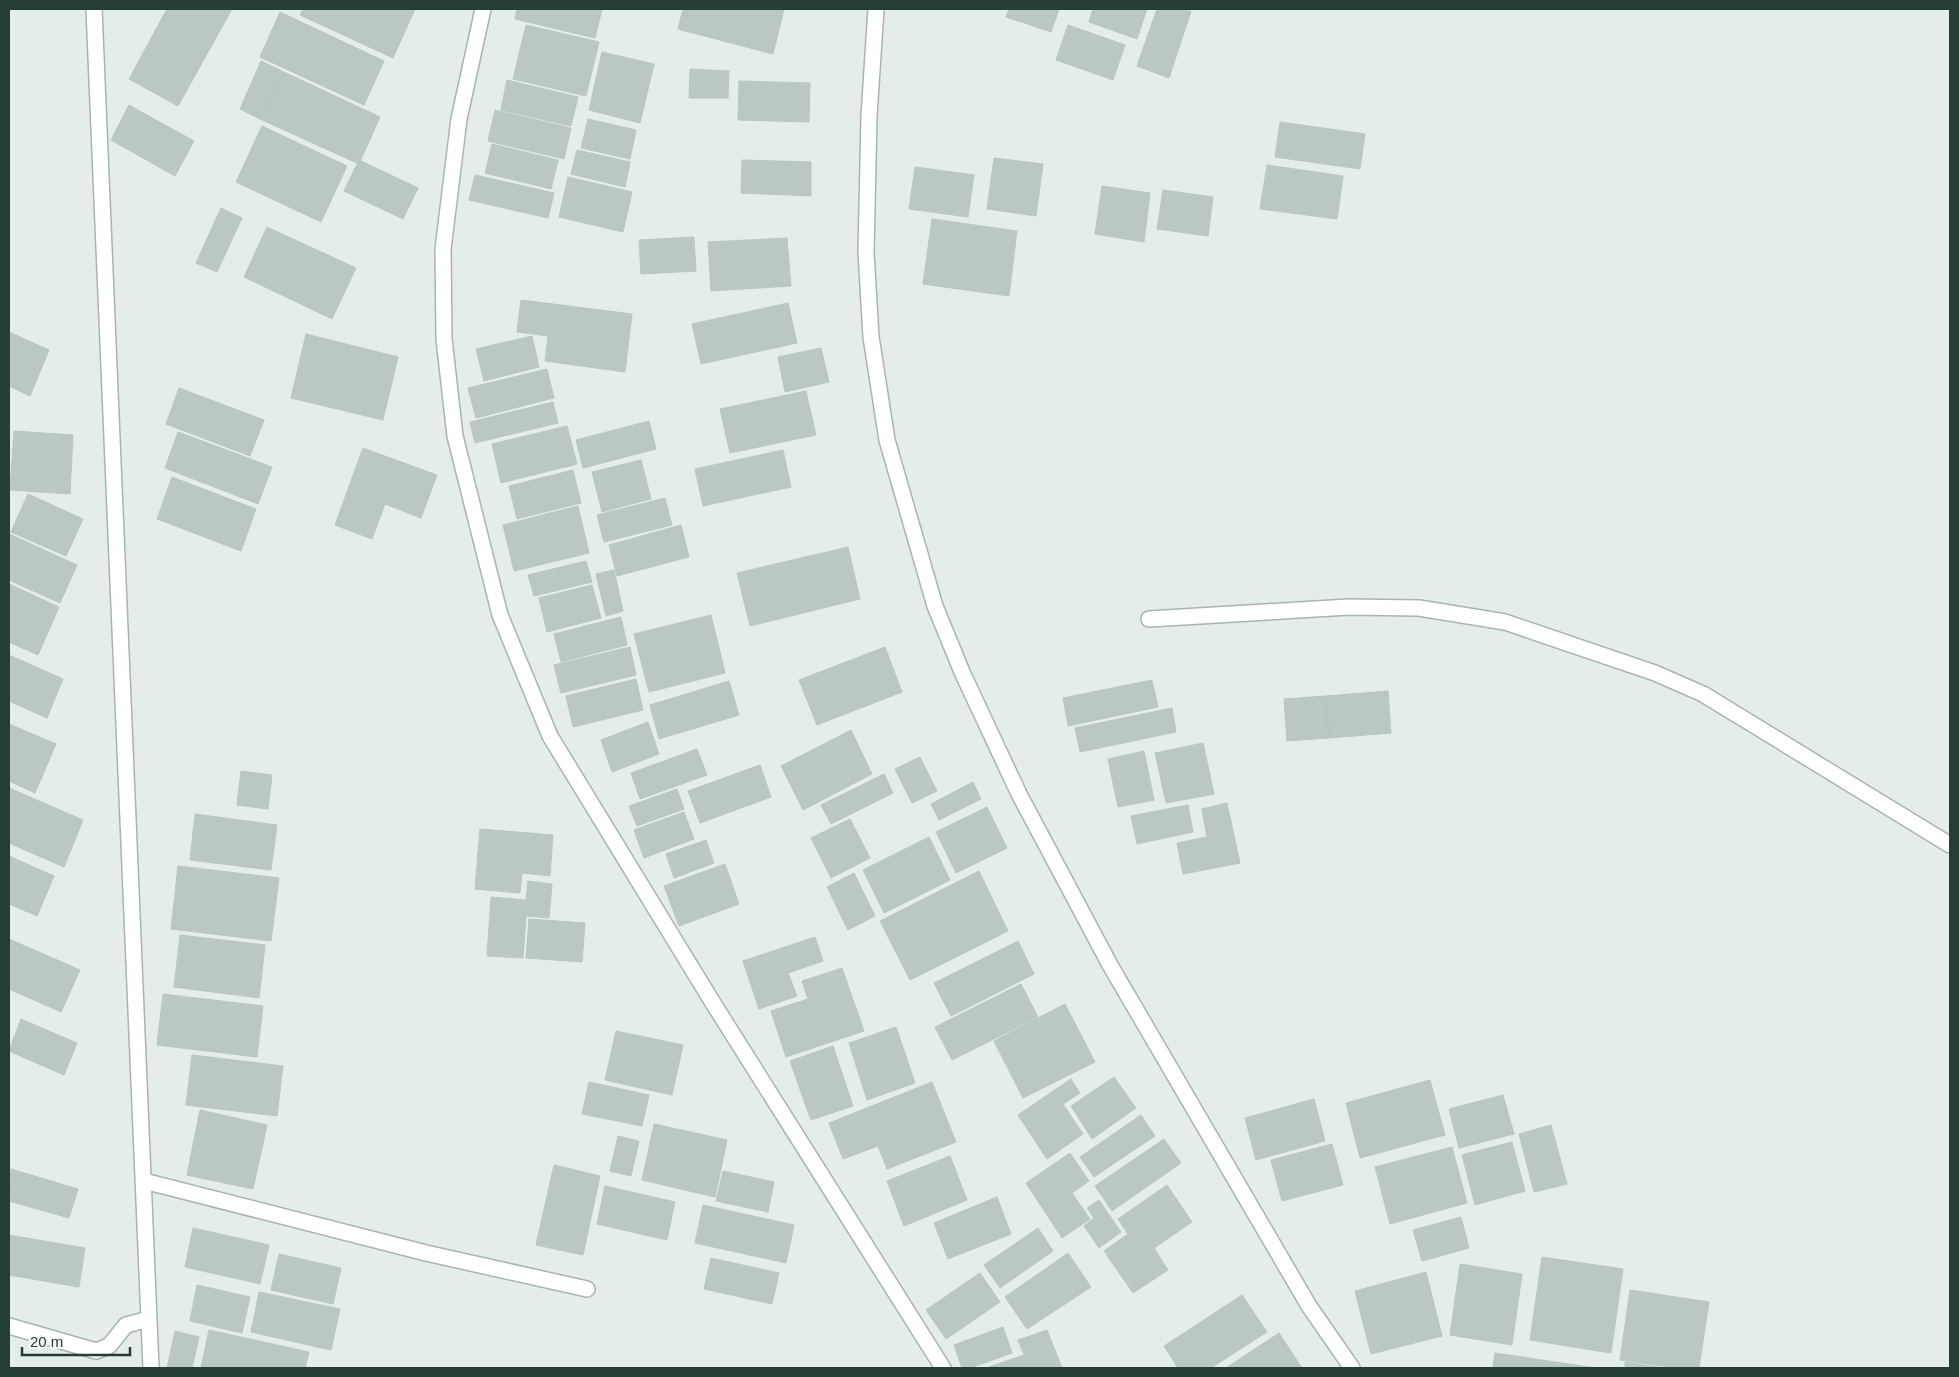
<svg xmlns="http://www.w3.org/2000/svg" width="1959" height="1377" viewBox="0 0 1959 1377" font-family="Helvetica,sans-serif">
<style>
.building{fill:#bac8c1;stroke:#b7c7bf}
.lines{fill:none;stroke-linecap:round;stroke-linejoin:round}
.minor-casing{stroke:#a7b5af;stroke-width:18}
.minor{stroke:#fff;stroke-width:15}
</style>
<rect width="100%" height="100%" fill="#e4ede8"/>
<path class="building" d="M167 9H232L178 106 129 79Z
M303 9H415L393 58 300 15Z
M517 9H602L595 38 515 19Z
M683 9H784L773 54 678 29Z
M1009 9H1059L1051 32 1006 17Z
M1093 9H1147L1137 39 1089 22Z
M1157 9 1191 11 1169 78 1137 66Z
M280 12 384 61 364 105 260 57Z
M526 25 599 42 586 96 513 79Z
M1068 25 1125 45 1113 80 1056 60Z
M602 52 654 64 640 123 589 110Z
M261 61 284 72 262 120 240 109Z
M690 69 729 71 728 98H689Z
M284 72 380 117 359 164 262 120Z
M507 80 578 97 571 126 501 110Z
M739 81 810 83 809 122 738 120Z
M129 105 194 141 175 176 111 140Z
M495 110 571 128 564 159 488 141Z
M588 119 636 130 630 159 581 148Z
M1280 122 1365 134 1360 169 1275 157Z
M262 126 347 166 321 222 236 182Z
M492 144 558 160 551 189 485 173Z
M577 150 630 162 625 187 571 174Z
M994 158 1043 164 1036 216 987 209Z
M359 160 418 188 403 219 344 191Z
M742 160 811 162V196L741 193Z
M1267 165 1343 176 1337 219 1260 209Z
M915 167 974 175 968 217 909 209Z
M475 175 554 193 548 218 469 200Z
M568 177 632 192 623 232 559 217Z
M1102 186 1150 193 1144 242 1095 234Z
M1163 190 1213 197 1208 236 1157 229Z
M221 208 242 218 217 272 196 263Z
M932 219 1017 231 1009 296 923 284Z
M267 227 356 268 332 319 244 277Z
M694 237 696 271 641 274 639 240Z
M787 238 791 286 711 291 708 242Z
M521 300 632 314 625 372 545 361 548 336 517 332Z
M788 303 797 343 701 364 692 324Z
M9 332 49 350 30 396 9 386Z
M306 334 398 357 383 420 291 398Z
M532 336 539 367 484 381 476 349Z
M821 348 829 382 785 392 778 357Z
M547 369 554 398 476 418 468 388Z
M179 388 264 420 250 456 166 424Z
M806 391 816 435 730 453 720 409Z
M553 402 558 423 475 443 470 422Z
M649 421 656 449 583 468 576 440Z
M567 426 577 464 501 483 492 444Z
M14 431 73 435 70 494 10 490Z
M178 432 272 467 258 504 165 468Z
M363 448 437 475 421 518 385 504 372 539 335 525Z
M783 450 791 487 703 506 695 469Z
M641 460 651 499 602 512 592 472Z
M573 470 581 503 517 519 509 486Z
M172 477 256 509 241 551 157 519Z
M28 494 83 519 66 556 11 532Z
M665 498 672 525 604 542 597 515Z
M578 506 589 553 514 571 503 525Z
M681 525 689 557 617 576 609 545Z
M9 534 77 565 60 603 9 580Z
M848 547 860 599 750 626 737 573Z
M586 561 592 582 534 596 528 575Z
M614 570 623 611 606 616 596 574Z
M9 584 59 607 38 655 9 642Z
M592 585 601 618 547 632 539 598Z
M711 615 725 673 649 692 634 634Z
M621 617 627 645 561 662 554 634Z
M630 647 636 675 561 693 554 665Z
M885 647 902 692 817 725 799 680Z
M9 655 63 679 47 718 9 701Z
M636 679 643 710 573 727 566 696Z
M1152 680 1158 707 1068 726 1063 698Z
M729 681 739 715 659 739 650 705Z
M1388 691 1391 733 1329 738 1326 696Z
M1326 696 1329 738 1287 741 1284 699Z
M1172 708 1176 732 1080 752 1075 728Z
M648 722 659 754 612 772 601 740Z
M9 724 56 744 35 793 9 781Z
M851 730 872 774 803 810 781 766Z
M1203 743 1214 794 1166 803 1155 753Z
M697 749 707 775 640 799 631 773Z
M1144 751 1154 800 1118 807 1108 759Z
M920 757 937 791 912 803 895 769Z
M760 765 771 797 700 823 688 791Z
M241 771 272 775 268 809 237 805Z
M884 774 893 793 831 824 821 805Z
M973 782 981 799 939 820 931 804Z
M9 788 83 820 64 867 9 843Z
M677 789 684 809 637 826 629 806Z
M1227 803 1240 863 1183 874 1177 843 1207 837 1202 809Z
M1188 805 1193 832 1137 844 1131 816Z
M987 807 1007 848 956 873 936 832Z
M684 812 694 839 644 858 634 830Z
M195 814 277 825 271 870 190 860Z
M850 819 870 858 831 878 811 838Z
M480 829 553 835 550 876 522 873 520 893 475 889Z
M929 837 950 880 884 913 863 870Z
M706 840 714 863 674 878 666 854Z
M9 856 54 876 37 916 9 904Z
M725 864 739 904 679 926 664 886Z
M178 866 279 878 271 941 171 929Z
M979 871 1008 931 910 980 880 921Z
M854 873 875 916 848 930 827 887Z
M528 881 552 884 549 918 526 916 523 958 487 956 491 897 526 900Z
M529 919 585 923 582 962 526 958Z
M180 935 265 945 259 998 174 987Z
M815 937 823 961 788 973 797 996 759 1009 743 961Z
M9 939 80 970 61 1012 9 989Z
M1018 941 1034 974 951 1016 934 983Z
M842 968 864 1031 786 1057 771 1011 808 999 802 981Z
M1021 984 1038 1017 952 1060 935 1027Z
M163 994 263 1006 257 1057 157 1045Z
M1065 1004 1095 1062 1023 1098 994 1041Z
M21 1019 77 1043 64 1075 9 1051Z
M896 1027 915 1083 867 1100 849 1043Z
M616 1031 683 1045 672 1095 605 1080Z
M833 1046 853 1106 811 1120 790 1061Z
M192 1055 283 1066 277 1116 186 1105Z
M1114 1077 1136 1108 1092 1139 1071 1106Z
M1071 1079 1080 1093 1063 1104 1083 1134 1047 1159 1018 1115Z
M1430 1080 1445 1135 1360 1158 1346 1103Z
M589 1082 649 1095 642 1126 582 1114Z
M932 1082 956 1142 887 1169 878 1146 843 1159 829 1123Z
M1503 1095 1514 1134 1459 1148 1449 1109Z
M1314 1099 1325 1141 1256 1160 1245 1118Z
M200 1110 267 1125 253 1189 187 1175Z
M1141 1115 1155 1136 1094 1177 1080 1157Z
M654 1124 727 1140 715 1197 642 1180Z
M1551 1125 1567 1184 1534 1192 1519 1134Z
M618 1136 639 1141 631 1176 610 1171Z
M1164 1139 1181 1163 1112 1211 1095 1186Z
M1512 1142 1525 1191 1475 1205 1462 1155Z
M1332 1144 1343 1185 1282 1201 1271 1160Z
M1452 1147 1467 1203 1390 1224 1375 1167Z
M1070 1153 1089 1181 1072 1193 1090 1219 1062 1238 1026 1183Z
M950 1156 967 1200 904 1226 887 1181Z
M554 1165 600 1176 583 1255 536 1245Z
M11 1169 78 1189 69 1218 9 1201Z
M723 1171 774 1182 768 1212 716 1201Z
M1167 1185 1192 1222 1154 1248 1168 1270 1133 1293 1104 1251 1128 1234 1118 1219Z
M605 1186 675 1202 667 1240 597 1224Z
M997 1197 1011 1234 948 1259 934 1223Z
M1099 1200 1121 1232 1099 1248 1084 1226 1094 1218 1087 1208Z
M703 1205 794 1225 786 1263 695 1243Z
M1461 1217 1469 1248 1422 1261 1413 1230Z
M193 1228 269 1245 260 1284 185 1267Z
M1038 1228 1053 1251 1000 1288 984 1265Z
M9 1235 85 1248 79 1287 9 1275Z
M1068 1253 1091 1287 1027 1329 1005 1297Z
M279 1254 341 1268 333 1304 271 1290Z
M1542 1257 1623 1269 1611 1353 1530 1340Z
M711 1258 779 1273 772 1304 704 1289Z
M1460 1264 1522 1274 1512 1345 1450 1335Z
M1426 1272 1442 1336 1371 1354 1355 1291Z
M980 1273 1000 1302 946 1339 926 1310Z
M197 1285 250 1297 242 1333 190 1321Z
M1630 1290 1709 1302 1699 1368H1676L1620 1360Z
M259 1292 340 1309 331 1350 251 1332Z
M1242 1295 1267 1332 1211 1368H1178L1164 1346Z
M1003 1327 1012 1353 970 1368H962L954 1345Z
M209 1330 309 1352 305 1368H201Z
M1047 1330 1062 1368H986L1024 1355 1018 1340Z
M175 1331 199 1337 192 1368H167Z
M1279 1333 1302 1368H1226Z
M1495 1353 1596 1368H1493Z
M1625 1362 1663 1368H1625Z"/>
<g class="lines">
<g class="minor-casing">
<path id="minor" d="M94 9 151 1368
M483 9 459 119 443 249 444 339 455 436 500 615 550 736 713 1003 943 1368
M876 9 869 116 866 252 871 337 887 440 935 606 962 672 1019 794 1110 965 1309 1306 1352 1368
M1149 619 1349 607 1419 608 1505 622 1655 673 1703 694 1950 845
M144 1181 426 1253 587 1289
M9 1326 96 1351 109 1346 126 1325 149 1319"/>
</g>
<use href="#minor" class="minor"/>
</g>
<rect width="1959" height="1377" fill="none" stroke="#243e35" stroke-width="20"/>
<path d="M22 1347v8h108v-8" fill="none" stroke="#243e35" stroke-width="2.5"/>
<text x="30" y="1347" font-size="15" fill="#243e35" stroke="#f5faf7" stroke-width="4" paint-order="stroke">20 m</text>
</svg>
